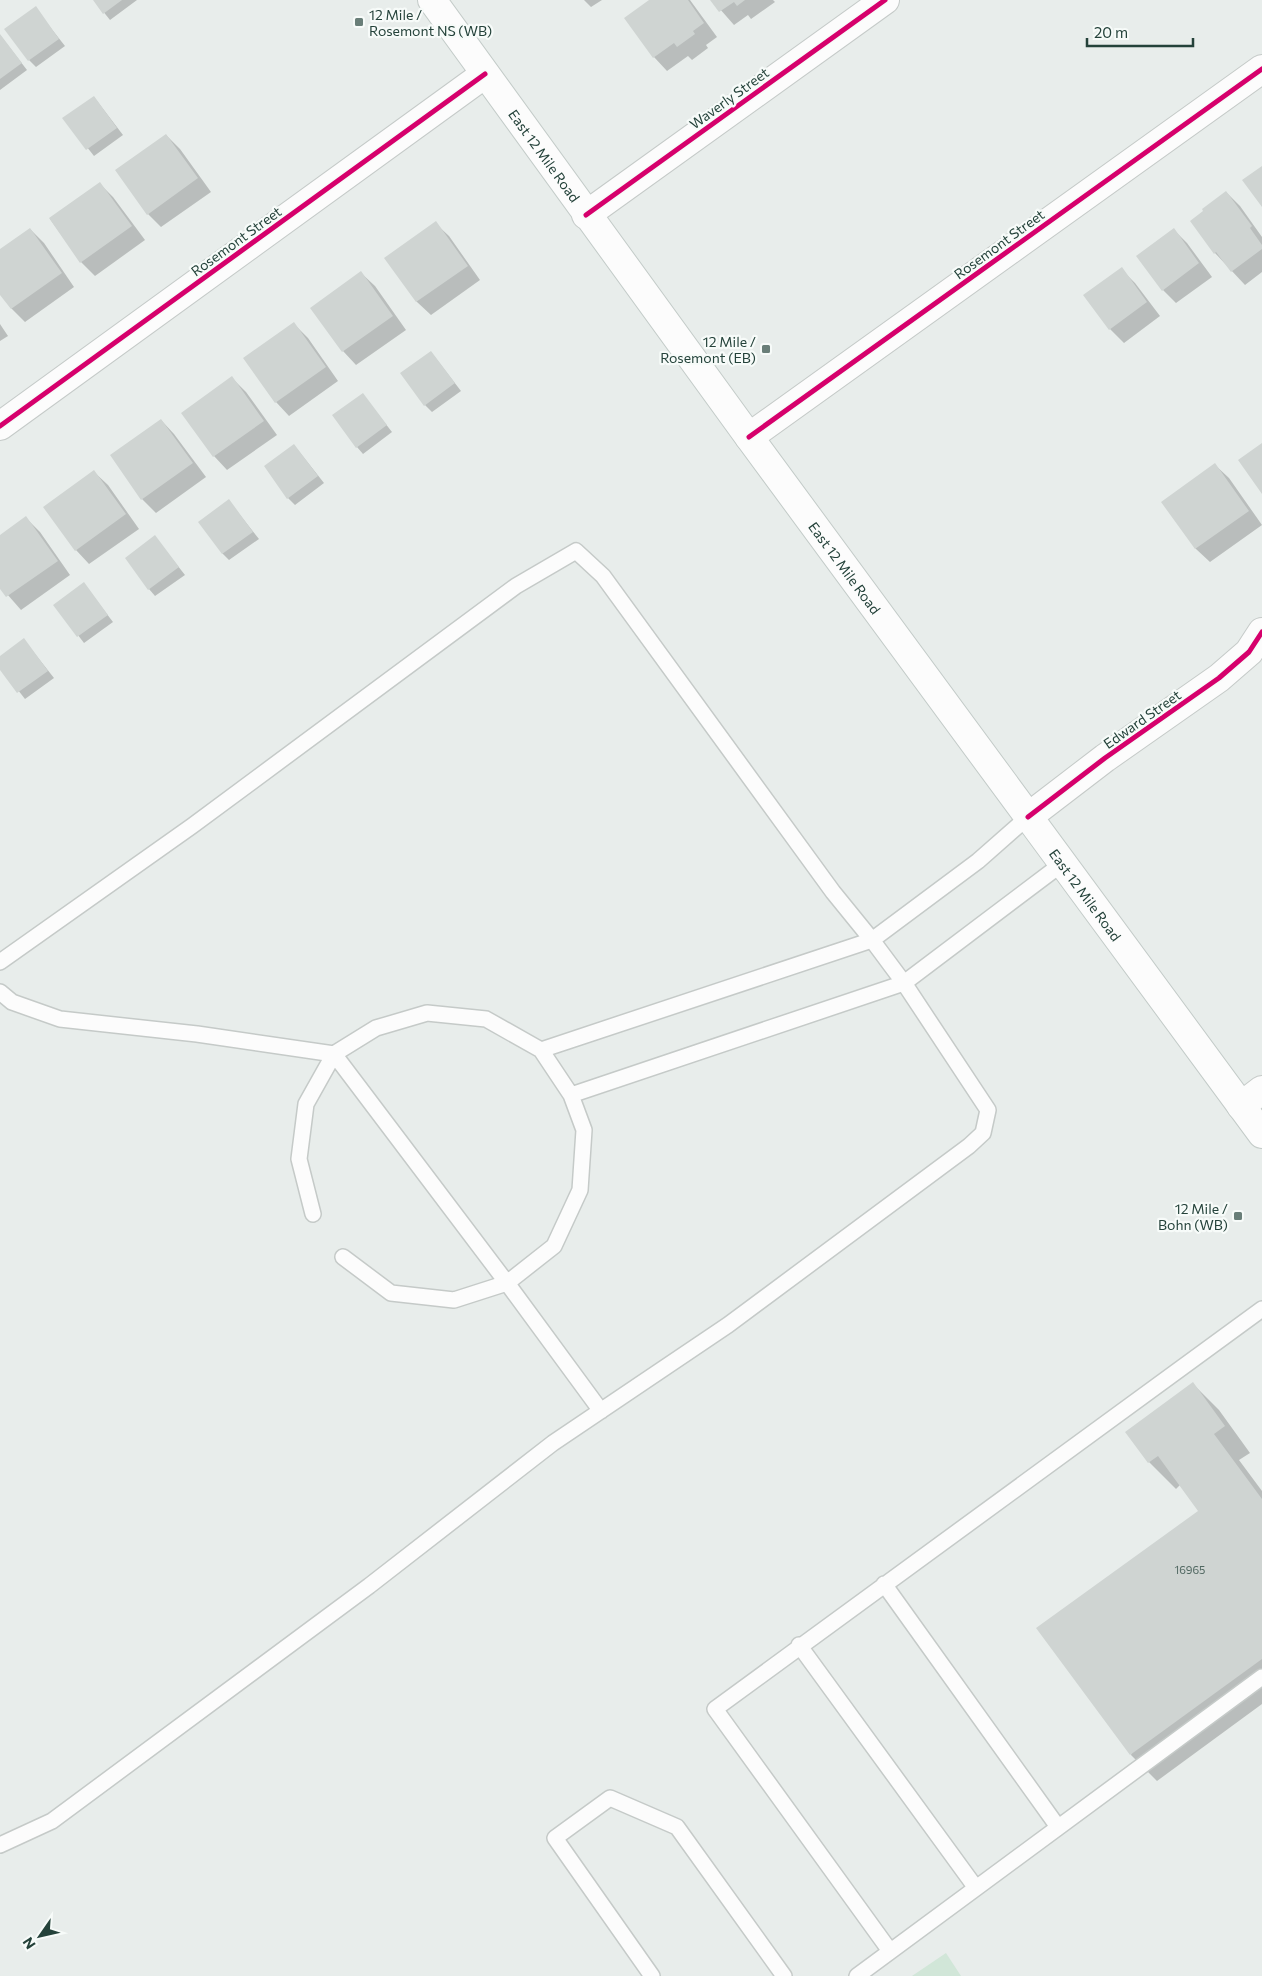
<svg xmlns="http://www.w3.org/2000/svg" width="1262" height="1976" viewBox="0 0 1262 1976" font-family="Commissioner,sans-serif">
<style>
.green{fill:#d1e6d8}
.shadow{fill:#0003}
.building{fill:#cfd4d2}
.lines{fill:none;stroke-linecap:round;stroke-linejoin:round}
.lane-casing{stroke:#c5cac8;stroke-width:18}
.street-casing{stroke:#c5cac8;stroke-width:30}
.secondary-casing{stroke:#c3cbc8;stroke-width:30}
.lane{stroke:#fcfcfc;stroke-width:15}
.street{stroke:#fcfcfc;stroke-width:28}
.secondary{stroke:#fcfcfc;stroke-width:28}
.cycleway-casing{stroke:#f7fbf9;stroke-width:8}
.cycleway{stroke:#d6006c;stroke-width:5}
.poi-dot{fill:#697e78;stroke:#f7fbf9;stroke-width:2}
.labels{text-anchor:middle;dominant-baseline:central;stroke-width:4.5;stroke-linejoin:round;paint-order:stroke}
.number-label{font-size:11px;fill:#506761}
.poi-label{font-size:14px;fill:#24423a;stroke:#f7fbf9;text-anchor:end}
.street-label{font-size:14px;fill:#24423a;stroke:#f7fbf9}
</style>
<rect width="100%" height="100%" fill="#e8edeb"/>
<path class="green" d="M946 1953 961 1976H912Z"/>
<path class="shadow" d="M94 0H137L110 20Z
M584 0H602L591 7Z
M651 0H690L717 37 706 45 708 48 692 60 688 56 667 71 654 57Z
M712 0H773L775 2 751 19 748 15 734 25Z
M35 8 65 46 36 67 29 60Z
M0 35 27 70 0 90Z
M94 97 123 135 94 156 64 118Z
M166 135 180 149 211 192 161 227 148 214Z
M100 184 113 197 145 240 95 276 81 262 50 219Z
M1226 192 1240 206 1262 237V272L1245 285 1215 253 1192 222Z
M435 223 449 236 480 280 431 315 417 302 386 258Z
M30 229 44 243 74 287 25 322 11 308 0 292V251Z
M1174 230 1187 243 1212 277 1176 303 1163 290Z
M1121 269 1135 283 1160 316 1124 343 1110 329 1085 296Z
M361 273 375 286 406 330 356 365 343 351Z
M0 324 8 336 0 341Z
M294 324 308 338 338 381 289 416 276 402Z
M431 352 461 391 432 412 425 405Z
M232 378 246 392 277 435 227 470 214 456Z
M363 395 392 432 363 454 357 447Z
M161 420 174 434 206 477 156 513 142 499 112 455Z
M294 445 324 483 295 505 288 498Z
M1215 465 1229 478 1262 525 1210 562 1196 549 1163 502Z
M94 472 108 485 139 529 89 564 76 550Z
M229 501 259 539 229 560 222 553Z
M26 518 40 532 70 575 21 610 0 586V537Z
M155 537 185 575 155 596 149 589Z
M84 584 113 622 84 643 55 605Z
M24 640 54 678 25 699 0 667V657Z
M1193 1384 1219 1410 1250 1453 1239 1460 1262 1491V1704L1157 1781 1131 1755 1199 1511 1180 1485 1176 1489 1149 1462 1127 1432Z"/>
<path class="building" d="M93 0H122L103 14Z
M649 0H688L704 23 693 31 695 34 677 47 674 43 653 58 624 18Z
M710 0H745L737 6 734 2 719 12Z
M36 6 59 39 28 61 4 29Z
M0 34 22 63 0 79Z
M94 96 117 128 86 150 62 118Z
M166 134 198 178 147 215 115 170Z
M1262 166V207L1242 180Z
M100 182 132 226 80 263 49 218Z
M1226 191 1252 226 1250 228 1262 245V249L1231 272 1216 252 1214 254 1190 221 1203 211 1202 209Z
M436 221 468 266 416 302 384 258Z
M30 228 62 273 11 309 0 295V249Z
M1174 228 1199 263 1162 291 1136 256Z
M1122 267 1147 302 1109 330 1083 295Z
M361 271 393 316 342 352 310 308Z
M294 322 326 367 275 403 243 358Z
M431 351 455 383 424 406 400 373Z
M232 376 264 421 213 457 181 413Z
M363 393 387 425 356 448 332 415Z
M161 419 193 463 141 500 110 455Z
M1262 443V494L1238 460Z
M294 444 318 476 287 499 264 466Z
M1215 463 1249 511 1195 549 1161 502Z
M94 470 126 514 75 551 43 507Z
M229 499 253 532 222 554 198 522Z
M26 516 58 561 6 597 0 589V535Z
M155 535 179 567 148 590 125 558Z
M84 582 108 615 77 637 53 605Z
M24 638 48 671 17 693 0 670V656Z
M1193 1382 1225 1426 1214 1434 1262 1499V1659L1130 1755 1036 1628 1198 1511 1158 1456 1148 1463 1125 1432Z"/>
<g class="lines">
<g class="lane-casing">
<path id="lane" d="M0 962 192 826 516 586 576 551 603 576 833 892 872 940 904 983 988 1110 983 1133 969 1146 728 1325 553 1443 369 1586 52 1821 0 1845
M0 992 12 1002 60 1019 197 1034 334 1054 507 1283 601 1411
M541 1050 872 940 978 861 1028 817
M571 1095 904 983 1063 863
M313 1214 299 1159 306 1104 334 1054 376 1028 427 1013 486 1019 541 1050 571 1095 584 1130 580 1190 554 1246 507 1283 454 1300 391 1293 343 1257
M884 1584 1058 1827
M799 1645 976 1888
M890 1951 715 1709 1262 1309
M652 1976 555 1838 610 1798 677 1827 784 1976
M857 1976 1262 1677"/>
</g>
<g class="street-casing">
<path id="street" d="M586 215 885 0
M0 426 485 74
M749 437 1262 69
M1028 817 1105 758 1219 678 1249 652 1262 632
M1241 1106 1262 1090"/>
</g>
<g class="secondary-casing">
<g id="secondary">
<path id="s1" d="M432 0 749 437 1262 1134"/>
</g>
</g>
<use href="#lane" class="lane"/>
<use href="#street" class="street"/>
<use href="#secondary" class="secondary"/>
<g class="cycleway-casing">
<path id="cycleway" d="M586 215 885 0
M0 426 485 74
M749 437 1262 69
M1028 817 1105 758 1219 678 1249 652 1262 632"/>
</g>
<use href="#cycleway" class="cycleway"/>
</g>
<g class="poi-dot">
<rect x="354" y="17" width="10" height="10" rx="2.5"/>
<rect x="761" y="344" width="10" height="10" rx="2.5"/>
<rect x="1233" y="1211" width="10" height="10" rx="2.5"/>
</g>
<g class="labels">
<g class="number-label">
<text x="1190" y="1569">16965</text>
</g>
<g class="poi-label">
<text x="369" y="14" text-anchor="start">12 Mile /<tspan x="369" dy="16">Rosemont NS (WB)</tspan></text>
<text x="756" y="341">12 Mile /<tspan x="756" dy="16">Rosemont (EB)</tspan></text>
<text x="1228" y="1208">12 Mile /<tspan x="1228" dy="16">Bohn (WB)</tspan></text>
</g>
<g class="street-label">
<text transform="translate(729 98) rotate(-36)">Waverly Street</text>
<text stroke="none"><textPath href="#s1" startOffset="192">East 12 Mile Road</textPath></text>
<text transform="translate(236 241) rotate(-36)">Rosemont Street</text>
<text transform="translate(999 244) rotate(-36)">Rosemont Street</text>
<text stroke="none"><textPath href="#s1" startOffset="702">East 12 Mile Road</textPath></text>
<text transform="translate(1142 719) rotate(-35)">Edward Street</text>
<text stroke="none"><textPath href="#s1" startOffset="1108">East 12 Mile Road</textPath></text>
</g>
</g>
<g transform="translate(40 1936) rotate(236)" stroke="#f7fbf9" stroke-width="4" paint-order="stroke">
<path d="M0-4L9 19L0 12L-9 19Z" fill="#24423a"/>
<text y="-8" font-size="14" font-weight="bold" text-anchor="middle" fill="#24423a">N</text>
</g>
<path d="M1087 38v8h106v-8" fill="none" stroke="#24423a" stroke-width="2.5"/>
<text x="1094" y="38" font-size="15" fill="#24423a" stroke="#f7fbf9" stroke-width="4" paint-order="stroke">20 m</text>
</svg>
